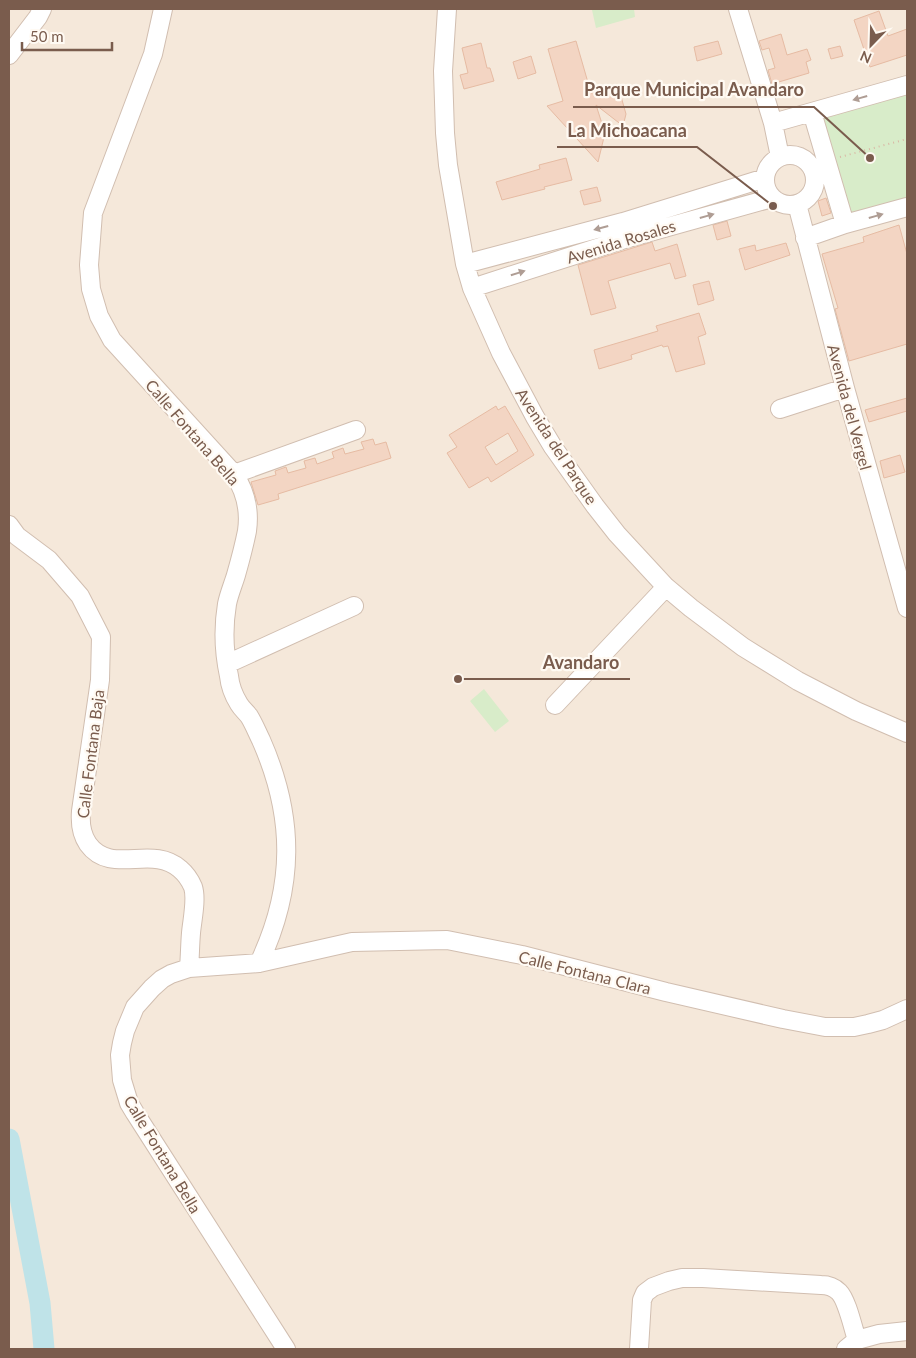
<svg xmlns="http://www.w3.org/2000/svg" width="916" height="1358" viewBox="0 0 916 1358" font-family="Lato,sans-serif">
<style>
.residential{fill:#f5e8da}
.green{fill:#d8ecc9}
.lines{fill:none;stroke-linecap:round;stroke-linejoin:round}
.river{stroke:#bfe3e8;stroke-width:21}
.building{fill:#f3d5c3;stroke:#e6bba3;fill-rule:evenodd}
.minor-casing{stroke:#d1beb0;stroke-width:20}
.path{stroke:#d9b8a5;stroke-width:2;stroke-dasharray:1 4;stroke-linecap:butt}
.minor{stroke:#fff;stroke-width:18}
.oneway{fill:#af9d94}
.labels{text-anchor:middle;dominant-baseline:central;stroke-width:4.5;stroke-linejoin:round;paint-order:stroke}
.street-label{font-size:16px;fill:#7a5c4d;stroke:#fffaf3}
.leader{fill:none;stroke:#7a5c4d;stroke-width:2}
.callout-dot{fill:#7a5c4d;stroke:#fffaf3;stroke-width:2}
.callout-label{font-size:18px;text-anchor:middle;font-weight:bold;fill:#7a5c4d;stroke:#fffaf3;stroke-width:4.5;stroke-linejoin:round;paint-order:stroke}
</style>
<rect width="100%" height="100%" fill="#fdf6ec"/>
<path class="residential" d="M9 9H907V1349H9Z"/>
<path class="green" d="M596 9H634L635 17 596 28 592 10Z
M907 87V205L851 222 818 111Z
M484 689 509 721 495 732 470 701Z"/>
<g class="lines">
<path class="river" d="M9 1139 40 1303 44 1349"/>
</g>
<path class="building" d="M879 11 888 36 907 29V55L870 67 854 20Z
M781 34 787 55 807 49 811 60 806 62 809 73 772 84 768 70 775 68 769 48 762 50 759 41Z
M576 41 591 93 618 86 626 114 623 126 596 105 605 133 598 162 547 106 563 101 548 49Z
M718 41 722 54 697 61 694 47Z
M481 43 487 68H490L494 81 464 89 460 75 468 73 462 48Z
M840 46 843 56 831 59 828 49Z
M531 56 536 73 518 79 513 62Z
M566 158 572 180 544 187 545 189 502 200 496 182 540 169 539 165Z
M597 187 601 201 584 205 580 191Z
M826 198 831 213 822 216 818 201Z
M727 221 731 236 717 240 713 225Z
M899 225 907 254V344L849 361 835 309 838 308 822 254 864 242 863 237Z
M652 242 655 251 677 244 686 276 675 279 670 263 608 281 616 308 591 315 578 265Z
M786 243 790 255 745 270 739 249 755 245 756 251Z
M709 281 714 300 698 305 693 285Z
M699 313 706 334 698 337 705 364 676 372 668 346 663 347 662 345 631 355 632 359 599 369 594 350 658 331 656 326Z
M907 398V411L869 422 865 410Z
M496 406 498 410 505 406 534 455 491 482 488 477 469 488 447 453 457 447 449 435ZM508 433 518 451 496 465 485 447Z
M373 439 375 445 386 442 391 458 278 494 279 499 258 505 251 482 276 475 275 471 286 467 288 473 306 468 304 461 315 458 317 464 334 458 332 452 343 448 345 454 364 449 361 442Z
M900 455 905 472 884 478 880 461Z"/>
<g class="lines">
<g class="minor-casing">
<path id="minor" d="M163 9 153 54 93 213 89 265 91 289 99 316 112 340 234 474C246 492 250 510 247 531 244 546 240 561 236 575 233 585 229 594 227 604 223 628 224 653 229 676 230 686 234 696 239 704 242 709 246 712 249 716 254 724 257 732 261 740 295 817 295 887 259 963
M447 9 443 71 445 133 448 165 465 264 472 288 501 353 535 417 553 447 595 506 617 534 666 587 691 608 743 647 798 681 856 711 907 733
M738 9 773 123 780 157
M9 55 38 17 42 9
M812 112 845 224
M773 123 907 85
M765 180a25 25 0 1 1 50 0a25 25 0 1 1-50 0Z
M797 204 845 388 907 608
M805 238 845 224 907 207
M465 264 623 222 765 178
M472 288 628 238 772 198
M780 409 845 388
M234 474 356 430
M9 525 17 536 49 560 80 596 101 637 100 680 81 811C80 823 81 834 88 844 111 876 152 844 180 869 186 874 190 880 193 887 197 899 192 921 191 933 190 945 190 956 189 968
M227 664 354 606
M555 705 666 587
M286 1349 135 1113 129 1103 122 1080 120 1055 122 1043 125 1031 135 1007 152 988 162 979 171 974 189 968 259 963 352 942 447 940 522 955 666 992 783 1019 825 1027H854L868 1024 883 1020 907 1009
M639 1349 642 1300 645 1293 653 1287 669 1281 682 1278H703L821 1285C828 1285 834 1287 839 1292 847 1300 853 1328 857 1340
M846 1349 857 1340 879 1334 907 1331"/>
</g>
<path class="path" d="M840 157 907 139"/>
<use href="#minor" class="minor"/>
</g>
<defs><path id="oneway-solid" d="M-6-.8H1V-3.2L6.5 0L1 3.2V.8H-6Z" transform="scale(1.25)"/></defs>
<g class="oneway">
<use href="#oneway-solid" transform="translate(860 98) rotate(164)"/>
<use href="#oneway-solid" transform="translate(707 216) rotate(-16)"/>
<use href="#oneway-solid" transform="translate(876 216) rotate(-16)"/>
<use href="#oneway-solid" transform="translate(601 228) rotate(165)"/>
<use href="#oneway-solid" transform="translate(518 273) rotate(-17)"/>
</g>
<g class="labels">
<g class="street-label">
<text transform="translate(621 241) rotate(-17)">Avenida Rosales</text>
<text transform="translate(850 407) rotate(75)">Avenida del Vergel</text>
<text transform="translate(193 432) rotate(49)">Calle Fontana Bella</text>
<text transform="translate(557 446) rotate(57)">Avenida del Parque</text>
<text transform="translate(90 754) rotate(-83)">Calle Fontana Baja</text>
<text transform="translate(585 972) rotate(14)">Calle Fontana Clara</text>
<text transform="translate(163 1154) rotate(59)">Calle Fontana Bella</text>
</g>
</g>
<path class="leader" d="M870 158L814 107H573M773 206L697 147H557M458 679L533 679H630"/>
<g class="callout-dot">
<circle cx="870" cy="158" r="5"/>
<circle cx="773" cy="206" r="5"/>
<circle cx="458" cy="679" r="5"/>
</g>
<g class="callout-label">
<text x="694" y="96">Parque Municipal Avandaro</text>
<text x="627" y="137">La Michoacana</text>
<text x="581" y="669">Avandaro</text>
</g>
<rect width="916" height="1358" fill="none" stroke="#7a5c4d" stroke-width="20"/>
<g transform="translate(871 45) rotate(203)" stroke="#fffaf3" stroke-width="4" paint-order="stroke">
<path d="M0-4L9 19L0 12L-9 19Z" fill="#7a5c4d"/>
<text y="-8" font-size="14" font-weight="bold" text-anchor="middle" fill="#7a5c4d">N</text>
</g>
<path d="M22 42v8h90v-8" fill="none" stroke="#7a5c4d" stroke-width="2.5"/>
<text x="30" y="42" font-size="15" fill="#7a5c4d" stroke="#fffaf3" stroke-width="4" paint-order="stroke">50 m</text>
</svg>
